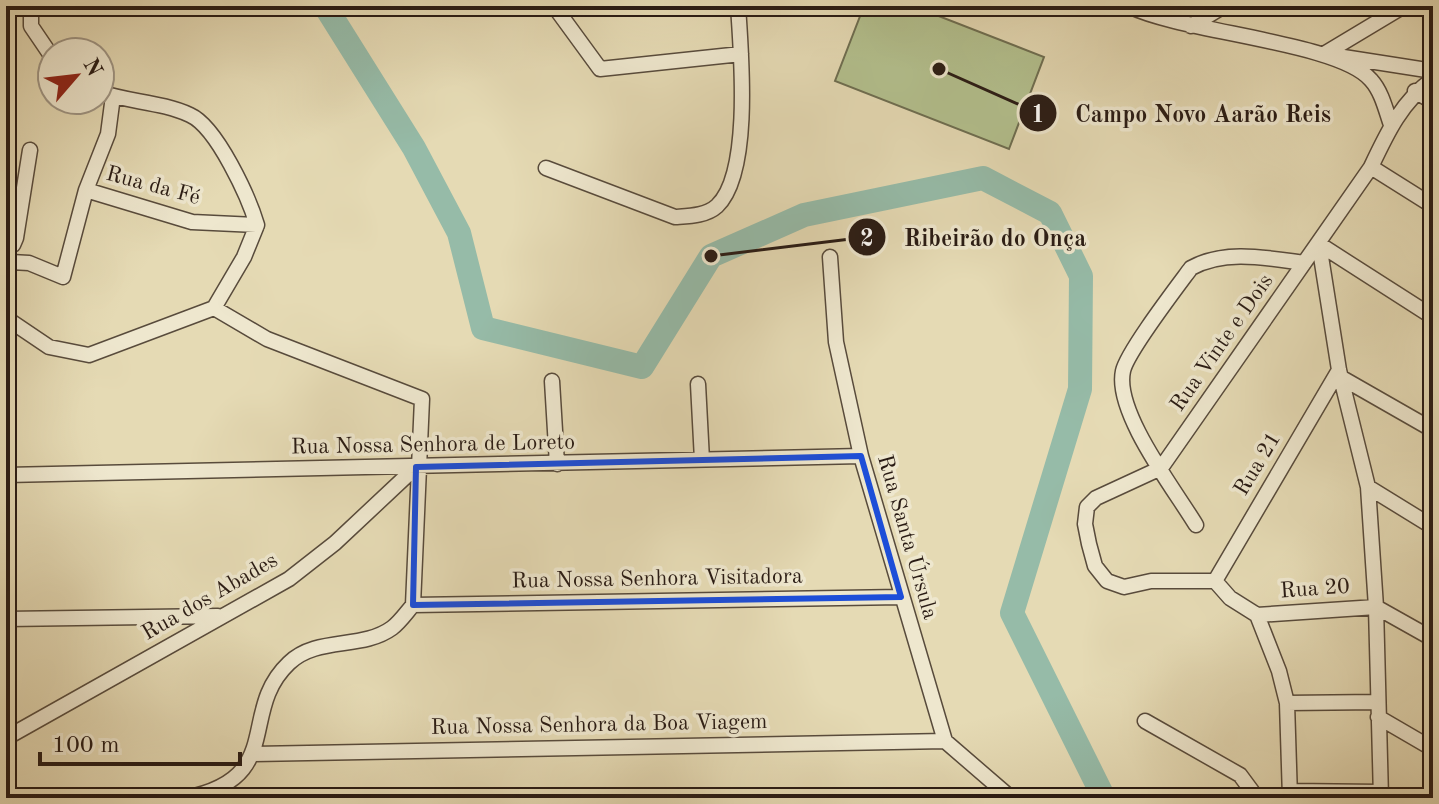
<svg xmlns="http://www.w3.org/2000/svg" width="1439" height="804" viewBox="0 0 1439 804" font-family="'Old Standard TT',serif">
<style>
.green{fill:#b3c08e;stroke:#6e6e51;stroke-width:2}
.lines{fill:none;stroke-linecap:round;stroke-linejoin:round}
.river{stroke:#96bba8;stroke-width:24}
.minor-casing{stroke:#584b3c;stroke-width:17}
.minor{stroke:#eee7ce;stroke-width:14}
.marked{fill:none;stroke:#1d4ed8;stroke-width:6;stroke-linejoin:round}
.labels{text-anchor:middle;dominant-baseline:central;stroke-width:7;stroke-linejoin:round;paint-order:stroke}
.street-label{font-size:22px;fill:#291b14;stroke:#eee7ce}
.leader{fill:none;stroke:#291b14;stroke-width:3}
.callout-dot{fill:#291b14;stroke:#eee7ce;stroke-width:3}
.mark-label{font-size:24px;text-anchor:middle;font-weight:bold;fill:#fff}
.callout-label{font-size:24px;text-anchor:middle;font-weight:bold;fill:#291b14;stroke:#eee7ce;stroke-width:7;stroke-linejoin:round;paint-order:stroke}
</style>
<rect width="100%" height="100%" fill="#e5dab4"/>
<filter id="stains"><feTurbulence type="fractalNoise" baseFrequency=".0025" numOctaves="4"/><feColorMatrix values="0 0 0 0 .2 0 0 0 0 .09 0 0 0 0 .02 0 0 0 .5 -.17"/></filter>
<radialGradient id="worn" r=".72"><stop offset=".6" stop-color="#630" stop-opacity="0"/><stop offset="1" stop-color="#630" stop-opacity=".3"/></radialGradient>
<path class="green" d="M864 6H913L1044 57 1009 149 835 81Z"/>
<g class="lines">
<path class="river" d="M325 6 414 148 459 233 483 328 642 367 711 256 804 215 983 178 1050 213 1081 276 1080 389 1012 613 1104 798"/>
<g class="minor-casing">
<path id="minor" d="M31 6V26L52 57
M554 6 600 69 741 54
M1129 6C1184 33 1339 42 1371 80 1382 92 1386 111 1391 125
M1191 26 1224 6
M1324 54 1404 6
M1337 56 1433 71
M1415 91 1433 102
M100 92C129 102 162 102 190 115 217 127 249 198 257 225L244 257 214 308
M1371 167 1433 206
M546 168 675 217C689 216 706 216 717 206 752 173 741 52 738 6
M86 190 192 222 257 225
M1319 244 1339 370 1368 487 1376 607 1381 798
M1319 244 1433 317
M6 247 13 245 16 238 30 150
M830 257 836 342 861 456 945 741 1011 798
M6 269 11 262 29 263 63 277 86 190 108 134 113 96
M6 318 49 347 89 355 214 308
M1342 378 1433 430
M552 381 557 464
M698 384 702 460
M6 475 861 456
M1368 487 1433 527
M1196 525C1175 490 1114 412 1123 371 1127 352 1177 287 1191 268 1225 249 1267 258 1304 263
M1215 581H1151L1124 587 1107 581 1095 566 1089 544 1085 524 1087 507 1096 498 1161 468 1371 167C1387 133 1402 101 1433 79
M1215 581 1339 370
M1215 581 1230 598 1257 615 1279 671 1287 703 1290 798
M413 605 901 597
M1257 615 1376 607 1433 639
M6 619 218 616
M1287 703 1378 702
M1378 717 1433 749
M1145 721 1240 775 1257 798
M6 738 289 579 335 543 416 467
M254 754 945 741
M1290 791 1380 792
M185 798C287 778 237 712 289 663 317 636 362 650 392 628 400 622 406 613 413 605L422 399 267 339 214 308"/>
</g>
<use href="#minor" class="minor"/>
</g>
<path class="marked" d="M861 456 901 597 413 605 416 467Z"/>
<g class="labels">
<g class="street-label">
<text transform="translate(153 186) rotate(15)">Rua da Fé</text>
<text transform="translate(1222 343) rotate(-55)">Rua Vinte e Dois</text>
<text transform="translate(433 445) rotate(-1)">Rua Nossa Senhora de Loreto</text>
<text transform="translate(1258 464) rotate(-59)">Rua 21</text>
<text transform="translate(907 537) rotate(74)">Rua Santa Úrsula</text>
<text transform="translate(657 579) rotate(-1)">Rua Nossa Senhora Visitadora</text>
<text transform="translate(1315 589) rotate(-4)">Rua 20</text>
<text transform="translate(210 597) rotate(-30)">Rua dos Abades</text>
<text transform="translate(599 725) rotate(-1)">Rua Nossa Senhora da Boa Viagem</text>
</g>
</g>
<path class="leader" d="M939 69L1038 113M711 256L867 237"/>
<g class="callout-dot">
<circle cx="939" cy="69" r="8"/>
<circle cx="711" cy="256" r="8"/>
<circle cx="1038" cy="113" r="20"/>
<circle cx="867" cy="237" r="20"/>
</g>
<g class="mark-label">
<text x="1038" y="122">1</text>
<text x="867" y="246">2</text>
</g>
<g class="callout-label">
<text x="1203" y="122">Campo Novo Aarão Reis</text>
<text x="995" y="246">Ribeirão do Onça</text>
</g>
<rect width="1439" height="804" fill="none" stroke="#e5dab4" stroke-width="32"/>
<rect x="8" y="8" width="1423" height="788" fill="none" stroke="#291b14" stroke-width="4"/>
<rect x="16" y="16" width="1407" height="772" fill="none" stroke="#291b14" stroke-width="2"/>
<g transform="translate(76 76) rotate(62)"><circle r="38" fill="#eee7ce" stroke="#9f9584" stroke-width="2"/>
<path d="M0-6L14 30L0 20L-14 30Z" fill="#8f2418"/>
<text y="-12" font-size="22" font-weight="bold" text-anchor="middle" fill="#291b14">N</text>
</g>
<path d="M40 752v12h200v-12" fill="none" stroke="#291b14" stroke-width="4"/>
<text x="52" y="752" font-size="24" fill="#291b14" stroke="#eee7ce" stroke-width="6" paint-order="stroke">100 m</text>
<rect width="100%" height="100%" filter="url(#stains)"/>
<rect width="100%" height="100%" fill="url(#worn)"/>
</svg>
